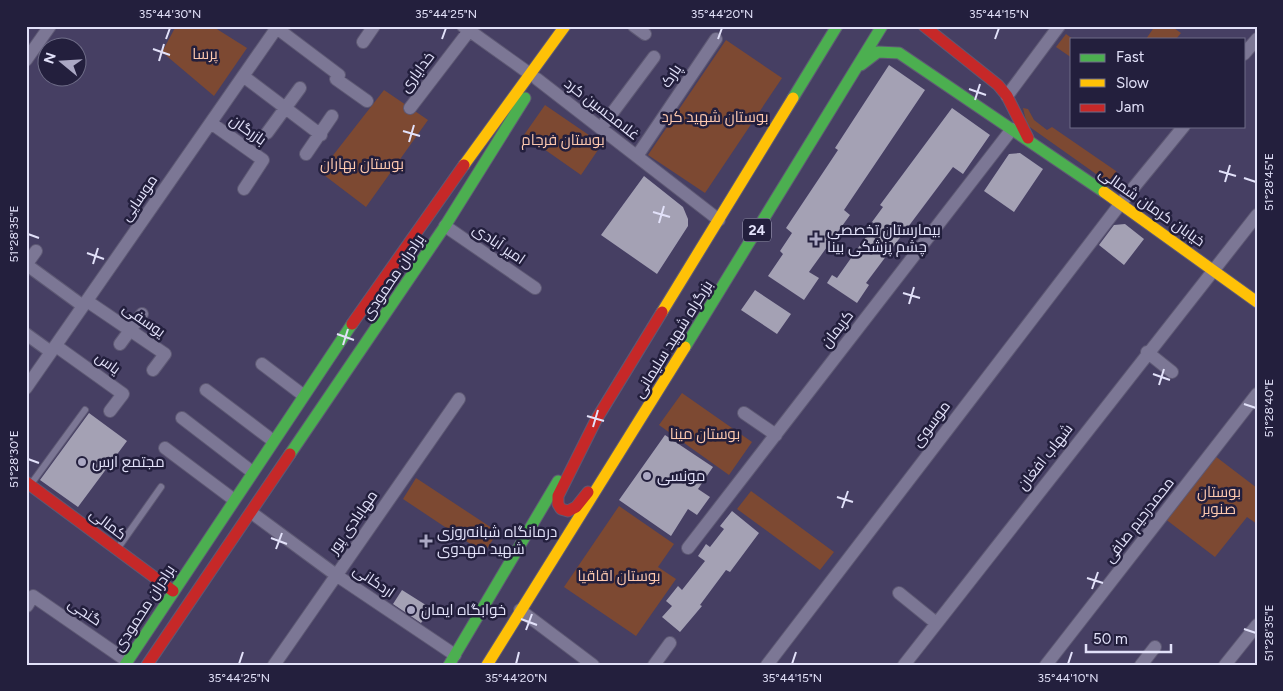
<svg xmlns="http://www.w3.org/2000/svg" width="1283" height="691" viewBox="0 0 1283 691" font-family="Figtree,Cairo,sans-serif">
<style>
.green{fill:#7d4932}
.building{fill:#a4a1b4}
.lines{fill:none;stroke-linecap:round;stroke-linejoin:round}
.lane-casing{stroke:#5e5974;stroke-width:8}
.street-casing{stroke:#5e5974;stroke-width:14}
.fast-casing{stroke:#5e5974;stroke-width:13}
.slow-casing{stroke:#5e5974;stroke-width:13}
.jam-casing{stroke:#5e5974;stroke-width:13}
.lane{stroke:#7c7795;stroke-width:6}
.street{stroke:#7c7795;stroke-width:12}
.fast{stroke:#4caf50;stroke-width:11}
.slow{stroke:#ffc107;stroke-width:11}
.jam{stroke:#c62828;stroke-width:11}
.ticks{fill:none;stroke:#e2e1f9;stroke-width:2}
.poi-dot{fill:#aba8c4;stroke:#231f3d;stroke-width:2}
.labels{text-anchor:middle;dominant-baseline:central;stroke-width:5;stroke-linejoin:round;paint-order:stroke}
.shield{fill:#231f3d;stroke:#a9a7c1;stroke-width:1}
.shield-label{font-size:14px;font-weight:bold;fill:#e2e1f9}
.park-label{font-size:15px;fill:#fec9af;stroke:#231f3d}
.street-label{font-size:15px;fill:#e2e1f9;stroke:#231f3d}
.poi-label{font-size:15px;fill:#e2e1f9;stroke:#231f3d;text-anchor:start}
.neatline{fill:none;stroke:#e2e1f9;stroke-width:2}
.ticks-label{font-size:12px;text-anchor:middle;fill:#e2e1f9}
</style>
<rect width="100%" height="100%" fill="#463f63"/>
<path class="green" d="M176 26H212L247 48 214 96 162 52Z
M1155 26H1171L1181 33 1176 39H1146Z
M1066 34 1073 39 1072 58 1056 47Z
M726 40 782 78 705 193 648 155Z
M384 90 428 120 366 207 320 172Z
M545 105 602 144 581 175 524 135Z
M1023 108 1028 109 1034 120 1047 130 1052 127 1116 171 1122 186 1120 191 1027 125Z
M682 393 752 442 729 475 659 425Z
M1215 456 1257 488V524L1247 517 1215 557 1164 518Z
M416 478 498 532 484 553 403 499Z
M751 491 834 552 820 570 737 509Z
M619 506 674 544 658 567 676 579 636 636 564 587Z"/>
<path class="building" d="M889 65 925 90 844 210 850 215 809 272 819 278 804 300 768 276 783 254 780 251 792 233 786 228 838 150 835 148Z
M952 108 990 135 963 174 953 167 866 283 869 285 857 303 827 283 832 275 837 278 875 224 872 222 883 207 880 205Z
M1020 153 1043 169 1014 212 984 191 1009 154Z
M644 176 683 207 688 219V226L657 274 601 235Z
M1125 224 1144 239 1124 265 1099 245 1114 225Z
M755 290 791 314 777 334 741 310Z
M89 413 127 441 78 507 40 480Z
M665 435 713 467 698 489 710 497 697 515 688 509 671 536 619 500Z
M732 511 759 533 730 572 726 570 700 605 702 606 680 632 662 617 672 606 666 601 678 586 682 590 705 561 698 556 706 544 710 547 724 529 720 526Z
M402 590 429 607 430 611 421 623 393 604Z"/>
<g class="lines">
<g class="lane-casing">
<path id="lane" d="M31 484 85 410
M118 548 161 487"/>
</g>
<g class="street-casing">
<path id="street" d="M274 26 339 75 336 79 367 101
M463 26 530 74
M634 26 645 34
M363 42 374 26
M1244 54 1257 39
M26 60 50 26
M243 76 321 135
M537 79 719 220
M1007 96 1059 26
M410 108 469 31
M211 123 263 160 244 189
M601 128 654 57
M267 133 300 88
M306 154 332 116
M637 156 716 39
M445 226 535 288
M26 265 36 251
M27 265 83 306
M87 301 165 354 153 370
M26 334 51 352
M120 344 142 314
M56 346 123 394 110 411
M1147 352 1172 372
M262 364 303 395
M26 388 278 26
M206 390 272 440
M744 413 776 435
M182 418 251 471
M165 448 233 499
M252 513 336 575 455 655
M688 548 1012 129
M899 593 936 623
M27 606 33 596 127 661
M520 610 593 665
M274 665 459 399
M654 665 670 643
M767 665 1121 203 1184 126
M904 665 1257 215
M1046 665 1257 394
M1141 665 1155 647
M1225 665 1257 625"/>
</g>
<g class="fast-casing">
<path id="fast" d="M861 65 878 52 899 53 1104 192
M793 98 837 26
M685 347 882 26
M290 454 445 226 525 98
M125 665 352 324
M449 665 558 481"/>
</g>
<g class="slow-casing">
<path id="slow" d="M464 165 565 26
M1104 192 1257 302
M662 312 793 98
M487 665 685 347"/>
</g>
<g class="jam-casing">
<path id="jam" d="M924 26 998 85 1007 96 1028 138
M352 324 464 165
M26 482 173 591
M588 492 576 507 568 511 561 509 558 504V496L596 420 662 312
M147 665 290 454"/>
</g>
<use href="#lane" class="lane"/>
<use href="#street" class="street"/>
<use href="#fast" class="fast"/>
<use href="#slow" class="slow"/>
<use href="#jam" class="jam"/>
</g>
<path class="ticks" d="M166 39 170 28M442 39 446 28M718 39 722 28M995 39 999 28M153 49 170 55M159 61 164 44M969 89 986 95M975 100 980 84M403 131 420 136M409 142 414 125M1219 171 1236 176M1244 178 1256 182M1225 182 1230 165M653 212 670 217M659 223 664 206M28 234 39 238M87 253 104 259M93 264 98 248M903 293 920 298M909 304 914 287M337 334 354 340M343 345 348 329M1153 374 1170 380M1159 385 1164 369M1244 404 1256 408M587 416 604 421M593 427 598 410M28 459 39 463M837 497 853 502M842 508 848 491M271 538 287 544M276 549 282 533M1087 578 1103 583M1092 589 1098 572M521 619 537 625M1244 629 1256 633M526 630 532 614M239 664 243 652M516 664 519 652M792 664 796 652M1068 664 1072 652"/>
<g class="poi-dot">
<path d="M813.5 231.5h5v5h5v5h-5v5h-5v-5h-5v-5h5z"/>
<circle cx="82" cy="462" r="5"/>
<circle cx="647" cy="476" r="5"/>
<path d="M423.5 533.5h5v5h5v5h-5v5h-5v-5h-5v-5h5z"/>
<circle cx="411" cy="610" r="5"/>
</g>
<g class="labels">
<rect class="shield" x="743" y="218.5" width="28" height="23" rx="4"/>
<g class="shield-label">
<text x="757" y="230">24</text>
</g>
<g class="park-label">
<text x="205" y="54">پرسا</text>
<text x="715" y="117">بوستان شهید کرد</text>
<text x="563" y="140">بوستان فرجام</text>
<text x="362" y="164">بوستان بهاران</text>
<text x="705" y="434">بوستان مینا</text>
<text x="1219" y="492">بوستان<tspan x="1219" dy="17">صنوبر</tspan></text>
<text x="619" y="576">بوستان اقاقیا</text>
</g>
<g class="street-label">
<text transform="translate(417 72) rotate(-53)">خدایاری</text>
<text transform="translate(671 76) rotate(-56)">پارک</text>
<text transform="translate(602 109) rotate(38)">غلامحسین کرد</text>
<text transform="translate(248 130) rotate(35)">بازرگان</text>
<text transform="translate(139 198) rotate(-55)">موسایی</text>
<text transform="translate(1152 207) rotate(35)">خیابان کرمان شمالی</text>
<text transform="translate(499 244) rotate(34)">امیر آبادی</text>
<text transform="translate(393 277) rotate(-56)">برادران محمودی</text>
<text transform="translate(144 320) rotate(35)">یوسفی</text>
<text transform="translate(837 329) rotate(-52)">کریمان</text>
<text transform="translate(673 339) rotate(-58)">بزرگراه شهید سلیمانی</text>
<text transform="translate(108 363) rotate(36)">یاس</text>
<text transform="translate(931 424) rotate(-53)">موسوی</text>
<text transform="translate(1045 457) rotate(-52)">شهاب افغان</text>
<text transform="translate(1139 520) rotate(-52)">محمدرحیم صافی</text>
<text transform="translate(353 522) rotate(-55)">مهابادی پور</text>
<text transform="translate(108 524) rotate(37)">کمالی</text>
<text transform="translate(374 581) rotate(34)">اردکانی</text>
<text transform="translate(144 608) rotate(-57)">برادران محمودی</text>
<text transform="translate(85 612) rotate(34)">گنجی</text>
</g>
<g class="poi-label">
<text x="827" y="230">بیمارستان تخصصی<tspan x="827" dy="17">چشم پزشکی بینا</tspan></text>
<text x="92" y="462">مجتمع ارس</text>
<text x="657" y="476">مونسی</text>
<text x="437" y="532">درمانگاه شبانه‌روزی<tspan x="437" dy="17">شهید مهدوی</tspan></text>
<text x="421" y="610">خوابگاه ایمان</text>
</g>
</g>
<rect width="1283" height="691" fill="none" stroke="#231f3d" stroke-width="55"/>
<rect x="1070" y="38" width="175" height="90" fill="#231f3d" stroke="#6f6d88"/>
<rect x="1080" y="54" width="25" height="8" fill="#4caf50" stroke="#6f6d88"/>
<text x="1116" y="62" font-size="15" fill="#e2e1f9">Fast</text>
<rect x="1080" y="79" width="25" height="8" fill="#ffc107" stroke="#6f6d88"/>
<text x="1116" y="88" font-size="15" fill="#e2e1f9">Slow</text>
<rect x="1080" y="104" width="25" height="8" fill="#c62828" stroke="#6f6d88"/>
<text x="1116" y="112" font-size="15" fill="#e2e1f9">Jam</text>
<g transform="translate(62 62) rotate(288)"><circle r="24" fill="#231f3d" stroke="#6f6d88"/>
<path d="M0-4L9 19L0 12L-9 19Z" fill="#aba8c4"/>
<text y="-8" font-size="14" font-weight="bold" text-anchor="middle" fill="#e2e1f9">N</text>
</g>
<path d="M1086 644v8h85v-8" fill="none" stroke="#e2e1f9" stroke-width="2.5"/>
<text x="1093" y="644" font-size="15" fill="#e2e1f9" stroke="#231f3d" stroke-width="4" paint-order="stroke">50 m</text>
<rect x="28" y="28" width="1228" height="636" class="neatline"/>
<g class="ticks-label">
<text x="170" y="18">35°44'30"N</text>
<text x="446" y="18">35°44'25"N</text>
<text x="722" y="18">35°44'20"N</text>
<text x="999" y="18">35°44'15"N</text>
<text transform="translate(1269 182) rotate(-90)" y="4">51°28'45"E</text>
<text transform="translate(14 234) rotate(-90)" y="4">51°28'35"E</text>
<text transform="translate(1269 408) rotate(-90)" y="4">51°28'40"E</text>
<text transform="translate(14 459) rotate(-90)" y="4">51°28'30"E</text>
<text transform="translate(1269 633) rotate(-90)" y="4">51°28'35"E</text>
<text x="239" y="682">35°44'25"N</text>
<text x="516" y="682">35°44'20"N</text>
<text x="792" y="682">35°44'15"N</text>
<text x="1068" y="682">35°44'10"N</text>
</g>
</svg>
